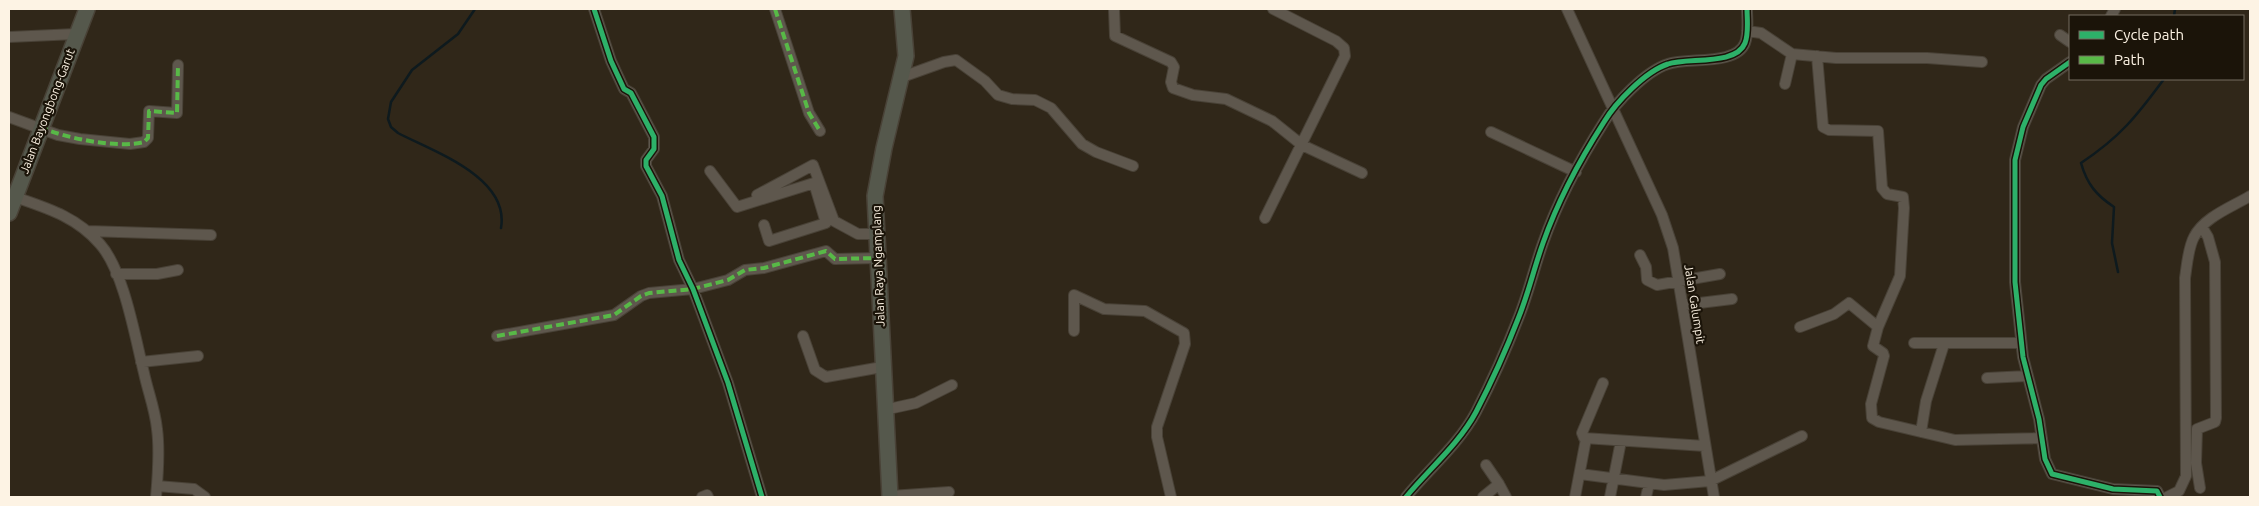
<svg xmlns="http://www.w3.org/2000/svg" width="2259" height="506" viewBox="0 0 2259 506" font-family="Ubuntu,sans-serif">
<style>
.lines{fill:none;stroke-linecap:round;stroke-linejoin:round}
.stream{stroke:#0e1a1e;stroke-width:2.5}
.street-casing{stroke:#494237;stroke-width:12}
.primary-casing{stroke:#494237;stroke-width:18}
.street{stroke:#5e574d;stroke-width:10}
.primary{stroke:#55584c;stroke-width:15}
.quiet{stroke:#58b947;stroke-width:4;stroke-dasharray:8 4;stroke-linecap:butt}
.cycleway-casing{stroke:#1b1409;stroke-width:8}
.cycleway{stroke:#2db169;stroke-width:5}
.labels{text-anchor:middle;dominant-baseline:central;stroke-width:4.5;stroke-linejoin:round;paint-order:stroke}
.street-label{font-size:12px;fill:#fdf3e4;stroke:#1b1409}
</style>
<rect width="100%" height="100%" fill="#302719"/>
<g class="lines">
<path class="stream" d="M475 9 458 34 412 70 391 102 388 119 391 127 398 133C432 151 510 177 501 228
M2174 16 2175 9
M2118 272 2112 243 2114 207C2096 195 2087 184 2081 163 2120 137 2136 117 2164 79"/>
<g class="street-casing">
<path id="street" d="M594 9 611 61 624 89 631 93 654 137V149L646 160V166L662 196 679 260 693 289 728 383 762 497
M775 9 809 113 820 131
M1114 9 1115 36 1171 62 1174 67 1171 82 1173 88 1193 95 1226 99 1272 121 1302 145 1362 173
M1567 9 1662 215 1673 248 1714 497
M2111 16 2115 9
M1747 31 1761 33 1792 54 1785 84
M2060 35 2070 42
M9 37 76 34
M1792 54 1836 58H1927L1982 62
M1817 56 1823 127 1829 130 1878 131 1882 188 1887 194 1903 197 1904 208 1900 276 1878 327
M2070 62 2046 79 2041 85 2023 127 2015 160V282L2023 357 2039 419 2045 459 2052 474 2113 489 2157 491 2160 497
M902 77 944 62 956 60 985 81 998 95 1012 99 1035 100 1051 108 1082 144 1096 152 1133 166
M9 117 58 135 80 139 130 144 144 142 148 138 149 111 177 113 178 65
M1491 132 1576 172
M710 171 737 207 814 183 826 223 769 241 764 225
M757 195 813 165 834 221 858 234H875
M15 197C47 208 77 217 100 244 124 271 135 337 144 373 148 392 155 409 157 429 160 451 158 475 156 497
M1265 218 1345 56 1344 48 1336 41 1273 9
M88 231 211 235
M1640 255 1646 267 1647 280 1657 285 1720 274
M116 274H157L178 270
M1683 305 1732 299
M1800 327 1834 314 1849 303 1878 327 1873 346 1883 353 1884 356 1871 404 1872 418 1879 422 1955 440 2042 438
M1074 331V295L1104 309 1145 311 1184 333 1185 344 1157 427V437L1171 497
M497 336 614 315 641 296 649 293 693 289 728 280 745 270 764 268 826 251 835 259 877 258
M803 336 815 370 826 377 882 367
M1914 343H2021
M141 362 198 356
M1987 378 2027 376
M1603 383 1582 433 1584 438 1705 446
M884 410 916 403 952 385
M1921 432 1926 401 1944 344
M1486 465 1499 484
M1580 474 1664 485 1710 481 1802 436
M157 486 194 489 205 497
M2200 488 2196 463 2197 429 2215 422 2216 418 2215 262 2208 237 2202 227
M890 496 949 492
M702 497 707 495 708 497
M1406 497C1428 470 1459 444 1476 412 1491 383 1506 350 1518 319 1528 295 1534 268 1543 243 1557 203 1581 158 1604 122 1616 102 1646 71 1668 64 1688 57 1736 66 1745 43 1749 33 1747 19 1747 9
M1483 497 1499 484 1506 497
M1575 497 1586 439
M1610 497 1621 441
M1646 497 1649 484
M2167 497 2179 491 2186 476 2185 278C2187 265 2188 248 2194 237 2204 217 2232 207 2250 196"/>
</g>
<g class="primary-casing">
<path id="primary" d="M9 213 87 9
M890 497 875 196 884 148 906 56 902 9"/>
</g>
<use href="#street" class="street"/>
<use href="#primary" class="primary"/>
<path class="quiet" d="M775 9 809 113 820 131
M40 127C65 138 117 149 144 142L148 138 149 111 177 113 178 65
M497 336 614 315 641 296 649 293 693 289 728 280 745 270 764 268 826 251 835 259 877 258"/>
<g class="cycleway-casing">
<path id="cycleway" d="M594 9 611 61 624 89 631 93 654 137V149L646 160V166L662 196 679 260 693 289 728 383 762 497
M2070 62 2046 79 2041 85 2023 127 2015 160V282L2023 357 2039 419 2045 459 2052 474 2113 489 2157 491 2160 497
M1406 497C1428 470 1459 444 1476 412 1491 383 1506 350 1518 319 1528 295 1534 268 1543 243 1557 203 1581 158 1604 122 1616 102 1646 71 1668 64 1688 57 1736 66 1745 43 1749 33 1747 19 1747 9"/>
</g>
<use href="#cycleway" class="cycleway"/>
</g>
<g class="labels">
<g class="street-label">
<text transform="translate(47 111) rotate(-69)">Jalan Bayongbong-Garut</text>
<text transform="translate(878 266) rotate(-92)">Jalan Raya Ngamplang</text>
<text transform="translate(1695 304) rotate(81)">Jalan Galumpit</text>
</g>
</g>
<rect width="2259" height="506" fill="none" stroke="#fdf3e4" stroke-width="20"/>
<rect x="2069" y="15" width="175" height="65" fill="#1b1409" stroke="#756d61"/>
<rect x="2079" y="31" width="25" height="8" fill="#2db169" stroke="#756d61"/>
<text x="2114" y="40" font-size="15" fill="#fdf3e4">Cycle path</text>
<rect x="2079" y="56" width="25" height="8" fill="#58b947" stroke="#756d61"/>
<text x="2114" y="65" font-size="15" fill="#fdf3e4">Path</text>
</svg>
